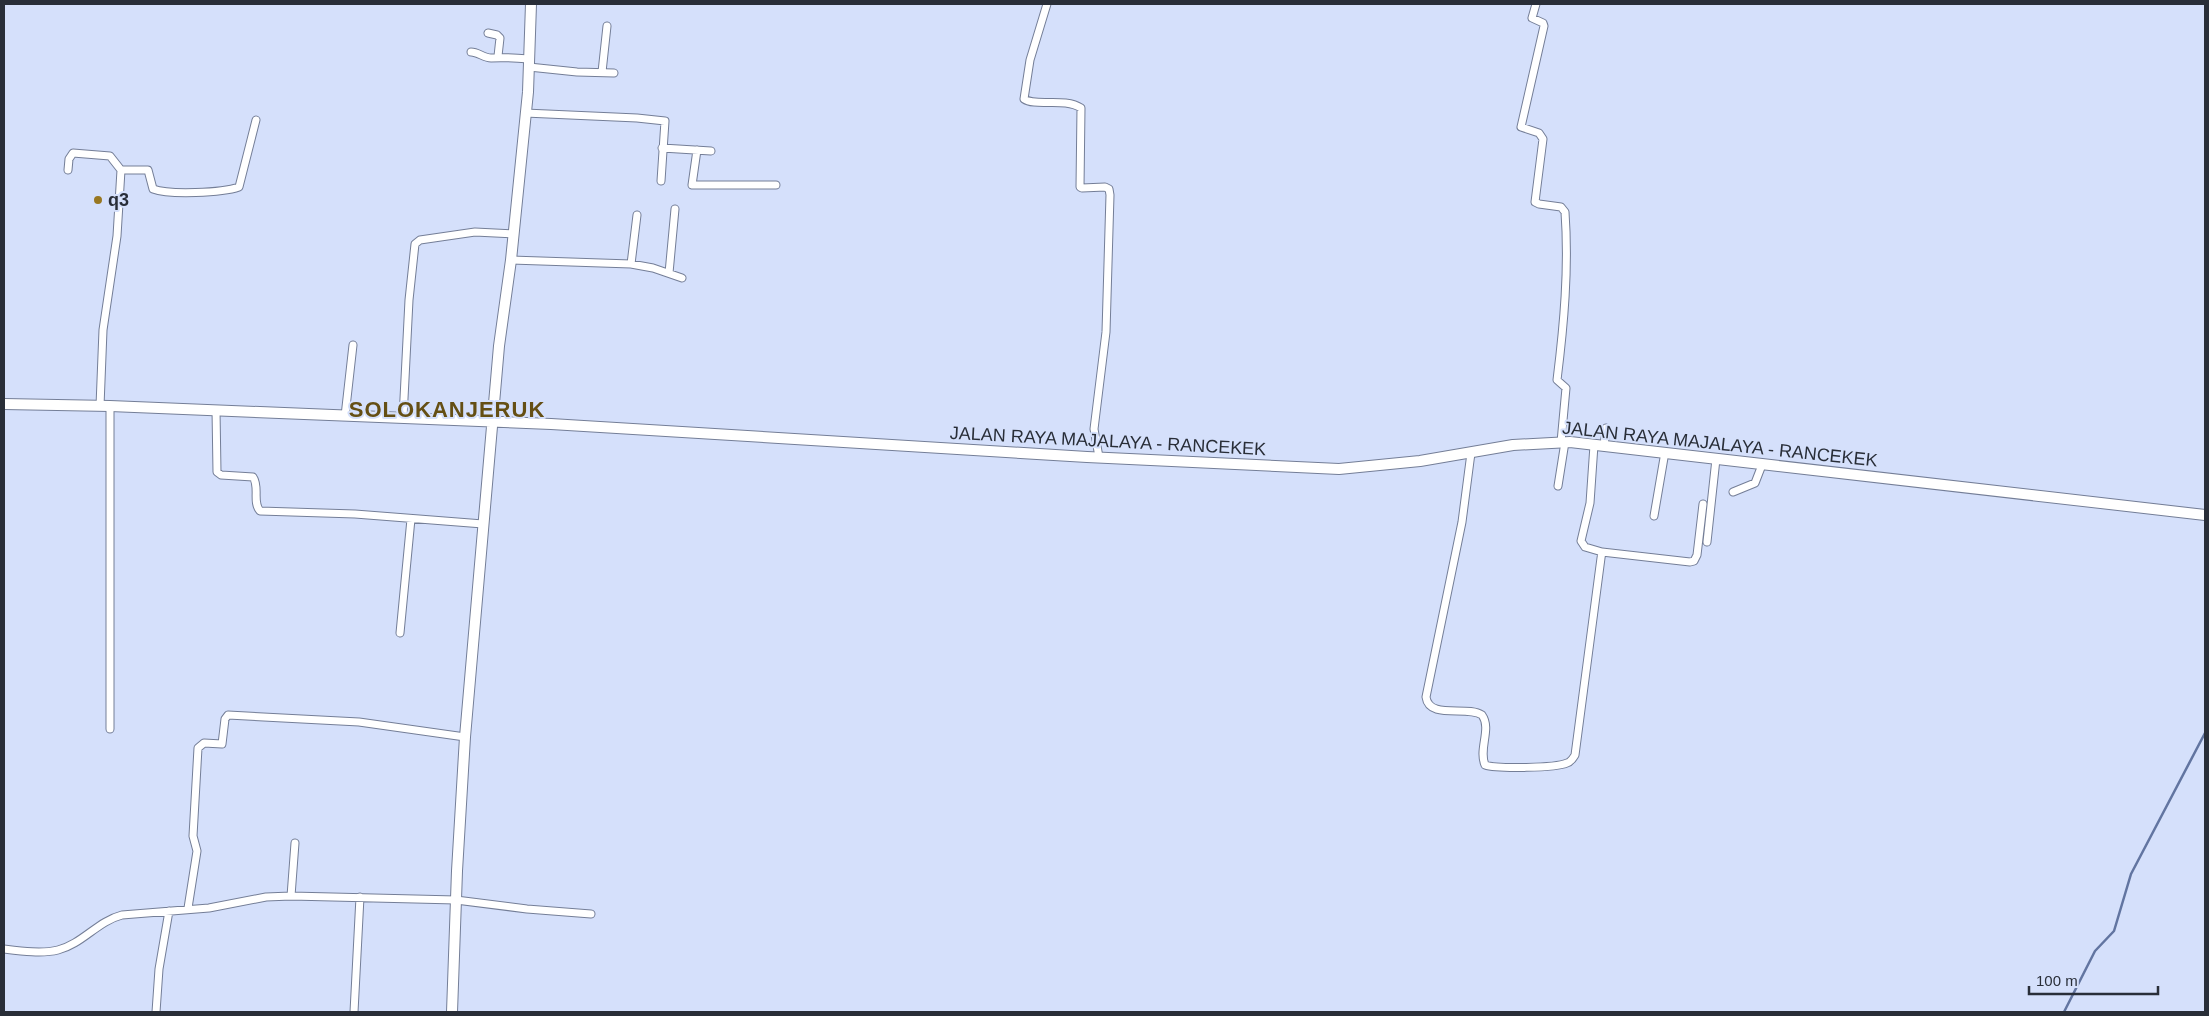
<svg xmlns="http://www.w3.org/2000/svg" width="2209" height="1016" viewBox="0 0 2209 1016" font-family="Arial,sans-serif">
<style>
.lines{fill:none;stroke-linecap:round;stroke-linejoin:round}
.stream{stroke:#6275a1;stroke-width:2.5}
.street-casing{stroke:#747e97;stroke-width:9}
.secondary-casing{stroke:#747e97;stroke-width:12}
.street{stroke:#fff;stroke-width:7}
.secondary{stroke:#fff;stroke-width:10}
.poi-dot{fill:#987721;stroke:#d5e0fb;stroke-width:2}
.labels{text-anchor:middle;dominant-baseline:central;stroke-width:4;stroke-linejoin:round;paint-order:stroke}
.poi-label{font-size:18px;font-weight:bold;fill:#292e38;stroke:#d5e0fb;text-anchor:start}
.street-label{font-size:18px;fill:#292e38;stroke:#d5e0fb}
.district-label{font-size:22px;font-weight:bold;letter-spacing:1px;fill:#654f14;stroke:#d5e0fb}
</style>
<rect width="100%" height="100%" fill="#d5e0fb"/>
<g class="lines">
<path class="stream" d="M2064 1012 2095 951 2114 931 2131 874 2205 733"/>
<g class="street-casing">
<path id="street" d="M1047 4 1030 60 1024 99C1035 107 1065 97 1081 108L1080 187 1082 188 1105 187 1109 189 1110 195 1106 332 1094 429 1099 457
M1536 4 1532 18 1543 23 1544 26 1521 127 1539 133 1543 139 1535 202 1539 204 1561 207 1565 212C1569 268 1564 324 1557 380L1566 388 1561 442
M488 33 497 35 500 38 498 56
M471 52C478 52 484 58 491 58 503 57 516 58 529 59
M529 67 577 72 614 73
M602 72 607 26
M525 113 637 118 665 121 661 181
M662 148 711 151
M697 150 692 185H776
M68 170 69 159 73 153 110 156 121 170 117 236 103 330 100 406
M121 170H148L153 189C169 195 222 193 239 187L256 120
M511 260 631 264 653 268 682 278
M631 264 637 215
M669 273 675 209
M216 410 217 472 221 475 253 477C260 487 252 502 260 511L355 514 483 524
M345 416 353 345
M403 418 409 300 415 244 420 240 475 232 513 234
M1604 446 1606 428
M1471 453 1462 522 1426 697C1429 720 1467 705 1482 715 1492 729 1478 749 1485 765 1497 769 1556 768 1567 763 1571 762 1573 758 1575 755L1601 558 1602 552 1585 547 1581 541 1590 503 1594 445
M1558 486 1565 442
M1733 492 1755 483 1762 465
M1654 516 1665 452
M1707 542 1716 459
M1602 552 1690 562 1694 561 1697 555 1703 504
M400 633 411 519
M110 729V406
M291 896 295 843
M188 908 197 851 193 836 198 748 204 743 222 744 225 719 228 715 359 722 465 737
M4 949C20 951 42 954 58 950 82 944 98 921 122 915L209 908 266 897 291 896 456 900 527 909 591 914
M156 1012 159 969 169 911
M354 1012 360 897"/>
</g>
<g class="secondary-casing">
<path id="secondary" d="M4 404 110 406 551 424 1087 457 1339 469 1420 461 1513 445 1570 442 2205 515
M452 1012 457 871 465 737 499 346 511 260 528 92 531 4"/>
</g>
<use href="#street" class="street"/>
<use href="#secondary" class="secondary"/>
</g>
<circle class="poi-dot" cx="98" cy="200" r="5"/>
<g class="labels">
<g class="poi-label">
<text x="108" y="200">q3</text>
</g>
<g class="street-label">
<text transform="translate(1108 441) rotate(3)">JALAN RAYA MAJALAYA - RANCEKEK</text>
<text transform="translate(1720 444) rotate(6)">JALAN RAYA MAJALAYA - RANCEKEK</text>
</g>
<g class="district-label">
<text x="447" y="409">SOLOKANJERUK</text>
</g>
</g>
<rect width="2209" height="1016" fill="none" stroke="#292e38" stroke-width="10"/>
<path d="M2029 986v8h129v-8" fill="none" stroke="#292e38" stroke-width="2.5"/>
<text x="2036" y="986" font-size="15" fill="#292e38" stroke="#d5e0fb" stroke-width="4" paint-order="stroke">100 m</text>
</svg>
